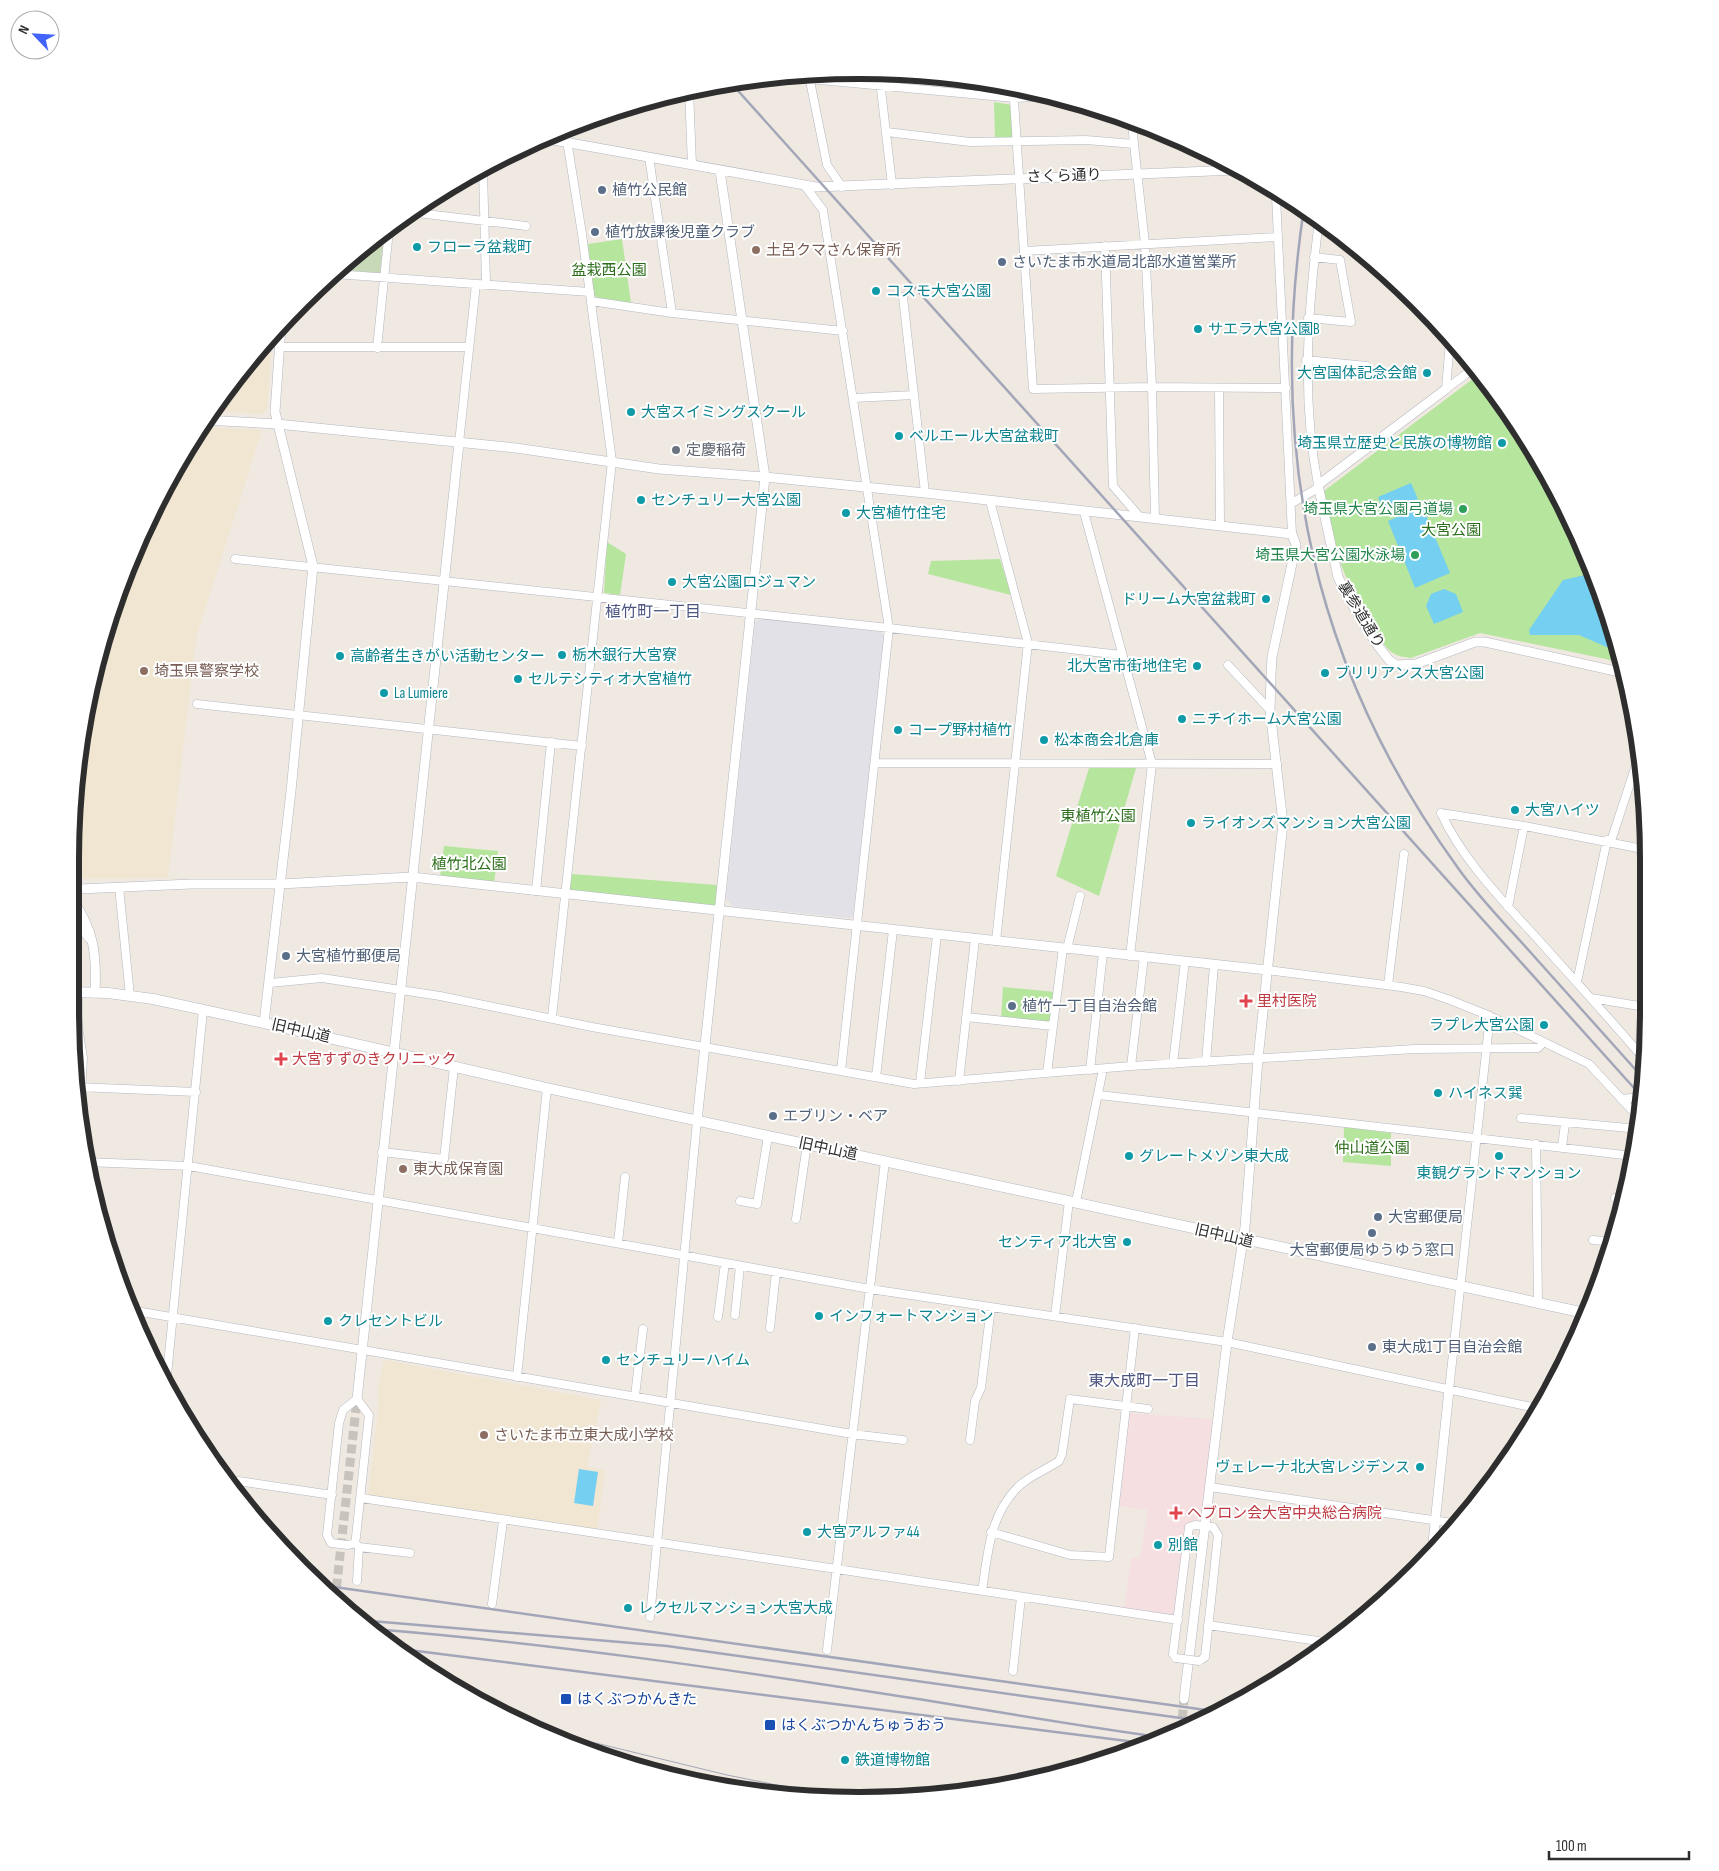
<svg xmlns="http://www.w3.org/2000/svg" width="1719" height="1871" viewBox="0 0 1719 1871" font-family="'Sofia Sans Condensed','Noto Sans JP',sans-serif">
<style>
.industrial{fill:#e3e1e8}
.education{fill:#f0e6d1}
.medical{fill:#f5dfe0}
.green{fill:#b6e59e}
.cemetery{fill:#c8d9b8}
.water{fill:#75cff0}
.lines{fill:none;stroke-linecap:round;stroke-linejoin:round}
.tertiary-tunnel{stroke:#c8c4bd;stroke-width:9;stroke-dasharray:9 4.5;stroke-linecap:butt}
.minor-casing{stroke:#b4b7c1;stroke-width:9}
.tertiary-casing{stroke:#b4b7c1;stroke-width:10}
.secondary-casing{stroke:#b4b7c1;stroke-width:11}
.minor{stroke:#fff;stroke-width:8}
.tertiary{stroke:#fff;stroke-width:9}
.secondary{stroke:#fff;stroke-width:10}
.tram{stroke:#a3a6b8;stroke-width:1}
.rail{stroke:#a3a6b8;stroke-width:2.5}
.minor-bridge-casing{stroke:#b4b7c1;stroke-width:9;stroke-linecap:butt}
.minor-bridge{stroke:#fff;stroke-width:8}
.service-dot{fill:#5c6f8a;stroke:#fff;stroke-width:2}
.culture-dot{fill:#0f9aa8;stroke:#fff;stroke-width:2}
.education-dot{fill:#8d6e63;stroke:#fff;stroke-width:2}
.worship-dot{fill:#6b7280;stroke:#fff;stroke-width:2}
.leisure-dot{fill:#2e9e5b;stroke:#fff;stroke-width:2}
.health-dot{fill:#e0444e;stroke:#fff;stroke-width:2}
.transit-dot{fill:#1a4fb4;stroke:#fff;stroke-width:2}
.labels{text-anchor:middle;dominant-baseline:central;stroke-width:4;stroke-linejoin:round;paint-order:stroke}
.street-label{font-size:15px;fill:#2e2e2e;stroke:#fff}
.service-label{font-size:15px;fill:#4e5e75;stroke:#fff;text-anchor:start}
.culture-label{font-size:15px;fill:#0d838f;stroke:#fff;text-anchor:start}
.education-label{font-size:15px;fill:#785e54;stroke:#fff;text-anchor:start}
.park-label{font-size:15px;fill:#2c6e1b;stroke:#fff}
.worship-label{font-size:15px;fill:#5b616d;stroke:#fff;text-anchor:start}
.leisure-label{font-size:15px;fill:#27864d;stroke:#fff;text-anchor:end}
.health-label{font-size:15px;fill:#be3a42;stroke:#fff;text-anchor:start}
.transit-label{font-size:15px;fill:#164399;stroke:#fff;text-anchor:start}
.neighbourhood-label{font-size:16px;fill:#4d5680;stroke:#fff}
.rim{fill:none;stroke:#2e2e2e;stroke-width:6}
</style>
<rect width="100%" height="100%" fill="#efe9e1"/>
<path class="industrial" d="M760 619 881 632 884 636 853 916 849 918 732 906 726 898 755 622Z"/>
<path class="education" d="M272 337 267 410 260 414 211 411Z
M200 427 262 430 196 638 168 878 71 879 72 808 85 705 130 557Z
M384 1360 601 1400 587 1467 605 1470 597 1532 368 1496 379 1404 378 1387Z"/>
<path class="medical" d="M1128 1413 1215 1419 1204 1516 1187 1525 1176 1616 1124 1609 1131 1558H1140L1148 1510 1118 1506Z"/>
<path class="green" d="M994 102 1012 105 1013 133 1011 138 995 139Z
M622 239 631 303 599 299 594 295 588 244Z
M1478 375 1516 421 1589 558 1621 664 1606 659 1480 633 1411 658C1405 657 1399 657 1393 653 1374 640 1343 575 1337 552 1331 532 1328 511 1324 491Z
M607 542 626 554 620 595 604 593Z
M1000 559 1011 595 928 574 931 561Z
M1089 768H1136L1099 896 1056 876Z
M444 846 498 851 494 884 440 877Z
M572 874 717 885 715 907 569 891Z
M1003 987 1055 992 1050 1024 1001 1019Z
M1344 1127 1391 1133V1166L1343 1162Z"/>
<path class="cemetery" d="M369 246H383L380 273 343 270 344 266Z"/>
<path class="water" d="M1411 483 1418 499 1384 514 1378 497Z
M1422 506 1450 573 1415 588 1388 521Z
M1594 573 1618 652 1579 635H1530L1529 630 1563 580Z
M1444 589 1456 594 1463 612 1434 624 1426 606 1431 594Z
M579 1469 598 1472 593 1506 574 1503Z"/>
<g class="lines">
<path class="tertiary-tunnel" d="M335 1601 357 1399
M1181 1732 1184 1699"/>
<g class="minor-casing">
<path id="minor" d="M879 72 892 185
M809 76 827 165 842 187
M809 79 1014 98 1050 96
M1013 85 1033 389 1152 387 1155 518
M689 90 692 165
M887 132 970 142 1086 140 1134 144 1132 121
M1134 144 1145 244 1152 387 1286 388
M649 157 672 313
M483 170 486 283
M805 186 823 210 889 628 841 1071
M1276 196 1292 534
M409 212 526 226
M1105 246 1113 486 1139 516
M1025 251 1277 237
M334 274 590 292
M903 297 925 493
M591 301 672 313 843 331
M1308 318 1351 322 1340 260 1314 257
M279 347H469
M377 348 389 230
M1306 360 1367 366
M1219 388 1220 526
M1446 389 1450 340
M1446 389 1473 369
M854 398 914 395
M459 443 476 284
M1318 485C1301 396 1308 309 1319 220
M990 501 1028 643 996 941
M1292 503 1318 488
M1084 512 1152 764 1130 956
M235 559 889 628 1121 655
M1228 665 1270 710
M197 704 582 746
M875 763 1277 764
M1441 813C1464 863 1507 905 1543 945 1577 983 1611 1020 1644 1059
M1441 813 1524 826 1648 850
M1611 841 1639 756
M119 887 130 996
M536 891 551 742
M1508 907 1524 826
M1067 949 1080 896
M1267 970 1401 987 1424 991 1450 1000 1490 1016 1589 1064 1641 1120
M1577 982 1607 840
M270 983 322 978 440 996 592 1027 914 1084 1131 1066 1144 957
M1388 985 1404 854
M78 992V1026L83 1058 80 1113
M1591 998 1645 1007
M552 1017 612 461 582 234 565 128
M966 1017 1053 1026
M1206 1062 1214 965
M1173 1064 1185 961
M1131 1066 1415 1049 1538 1048 1543 1043
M1090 1070 1103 953
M1047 1073 1063 948
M876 1077 893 930
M959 1081 975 939
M920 1083 937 935
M77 1087 196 1092
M1099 1095 1633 1156
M1621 1099 1643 1097
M1521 1118 1639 1129
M1536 1144 1538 1303
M1562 1148 1565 1123
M382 1152 444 1159 454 1067
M85 1162 189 1166 870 1289 1227 1342 1541 1409
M1615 1198H1623
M740 1201 757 1204 768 1136
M1076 1202 1103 1069
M796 1219 807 1144
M1593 1240 1613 1242
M618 1243 625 1177
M130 1310 852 1434 903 1440
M735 1315 740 1266
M1055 1316 1069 1201
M718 1317 725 1263
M770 1328 776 1272
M517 1377 547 1088
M166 1385 203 1010
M1449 1390 1490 1016
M635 1396 643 1329
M357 1399 369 1415 356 1537 355 1543 348 1545 331 1543 327 1535 339 1423 343 1410Z
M970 1440 975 1401 981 1388 991 1307
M225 1479 332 1495
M1210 1487 1459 1524
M361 1498 1178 1620
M991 1532 1070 1555 1109 1557 1135 1328
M356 1544 359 1547 357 1581
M359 1547 410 1553
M982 1591C988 1554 989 1517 1017 1488 1028 1476 1046 1470 1059 1461L1062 1454 1070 1399 1148 1409
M492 1604 503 1521
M650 1617 697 1121
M1208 1625 1332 1643
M827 1650 885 1161
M1176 1658 1173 1654 1189 1527 1195 1525 1213 1527 1218 1535 1205 1657 1199 1661
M1013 1671 1021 1597"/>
</g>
<g class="tertiary-casing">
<path id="tertiary" d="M542 138 816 187 1236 170
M1274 190 1276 196 1287 197
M1446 389 1318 485 1338 577 1348 598 1375 642 1389 660 1396 665 1416 664 1475 642H1485L1624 673
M203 420 277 424 516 448 659 469 765 477 925 493 1292 534 1296 545 1272 657 1271 675 1270 710 1283 823 1258 1059 1245 1227 1227 1342 1184 1699
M71 895 79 889 191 884H280L412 877 1267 970
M71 897C94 930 97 953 95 993
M71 914 89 938
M264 1023 291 791 313 566 275 412 281 326
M697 1121 765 477 720 171
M357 1399 459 443
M1432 1552 1449 1390"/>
</g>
<g class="secondary-casing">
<path id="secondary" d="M70 992 108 993 153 999 264 1023 547 1088 1585 1313"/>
</g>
<use href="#minor" class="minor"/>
<use href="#tertiary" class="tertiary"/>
<use href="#secondary" class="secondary"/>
<path class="tram" d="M530 1727 727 1775 846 1799"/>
<path class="rail" d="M731 83 1643 1098
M1304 208C1267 451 1313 668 1458 868 1480 899 1507 926 1532 954 1569 995 1606 1037 1643 1078
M320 1585 1220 1712
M359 1620 667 1646 1202 1721
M373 1629C547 1643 720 1668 892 1695 984 1709 1075 1726 1167 1738
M401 1649 1151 1744
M593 1753 766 1792"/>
<g class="minor-bridge-casing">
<path id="minor-bridge" d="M1176 1658 1199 1661"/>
</g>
<use href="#minor-bridge" class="minor-bridge"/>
</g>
<g class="service-dot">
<circle cx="602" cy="190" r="5"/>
<circle cx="595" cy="232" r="5"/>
<circle cx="1002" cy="262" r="5"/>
<circle cx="286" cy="956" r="5"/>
<circle cx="1012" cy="1006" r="5"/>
<circle cx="773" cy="1116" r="5"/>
<circle cx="1378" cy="1217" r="5"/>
<circle cx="1372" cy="1233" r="5"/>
<circle cx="1372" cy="1347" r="5"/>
</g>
<g class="culture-dot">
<circle cx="417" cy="247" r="5"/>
<circle cx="876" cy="291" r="5"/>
<circle cx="1198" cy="329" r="5"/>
<circle cx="1427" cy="373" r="5"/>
<circle cx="631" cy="412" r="5"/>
<circle cx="899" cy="436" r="5"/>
<circle cx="1502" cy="443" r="5"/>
<circle cx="641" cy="500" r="5"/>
<circle cx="846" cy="513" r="5"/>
<circle cx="672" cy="582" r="5"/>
<circle cx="1266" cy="599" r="5"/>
<circle cx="562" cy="655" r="5"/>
<circle cx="340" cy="656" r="5"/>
<circle cx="1197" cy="666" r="5"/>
<circle cx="1325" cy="673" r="5"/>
<circle cx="518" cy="679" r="5"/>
<circle cx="384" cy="693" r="5"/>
<circle cx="1182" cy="719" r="5"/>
<circle cx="898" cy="730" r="5"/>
<circle cx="1044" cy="740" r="5"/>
<circle cx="1515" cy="810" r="5"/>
<circle cx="1191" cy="823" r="5"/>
<circle cx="1544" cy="1025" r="5"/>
<circle cx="1438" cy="1093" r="5"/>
<circle cx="1129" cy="1156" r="5"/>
<circle cx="1499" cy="1156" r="5"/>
<circle cx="1127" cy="1242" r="5"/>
<circle cx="819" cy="1316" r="5"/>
<circle cx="328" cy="1321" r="5"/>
<circle cx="606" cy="1360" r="5"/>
<circle cx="1420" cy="1467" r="5"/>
<circle cx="807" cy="1532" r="5"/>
<circle cx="1158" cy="1545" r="5"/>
<circle cx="628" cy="1608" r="5"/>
<circle cx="845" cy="1760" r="5"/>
</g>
<g class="education-dot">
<circle cx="756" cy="250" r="5"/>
<circle cx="144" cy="671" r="5"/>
<circle cx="403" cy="1169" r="5"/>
<circle cx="484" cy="1435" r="5"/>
</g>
<circle class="worship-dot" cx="676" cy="450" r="5"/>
<g class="leisure-dot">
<circle cx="1463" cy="509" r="5"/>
<circle cx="1415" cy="555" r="5"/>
</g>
<g class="health-dot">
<path d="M1243.5 993.5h5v5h5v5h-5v5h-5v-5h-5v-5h5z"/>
<path d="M278.5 1051.5h5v5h5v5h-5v5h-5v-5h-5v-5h5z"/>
<path d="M1173.5 1505.5h5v5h5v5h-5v5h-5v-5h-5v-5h5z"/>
</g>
<g class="transit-dot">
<rect x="560" y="1693" width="12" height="12" rx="2.5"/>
<rect x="764" y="1719" width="12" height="12" rx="2.5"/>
</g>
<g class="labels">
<g class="street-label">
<text transform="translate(1064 176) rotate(-2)">さくら通り</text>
<text transform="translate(1361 615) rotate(59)">裏参道通り</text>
<text transform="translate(301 1031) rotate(13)">旧中山道</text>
<text transform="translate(828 1149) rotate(12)">旧中山道</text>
<text transform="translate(1224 1236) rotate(13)">旧中山道</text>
</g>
<g class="service-label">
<text x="612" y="190">植竹公民館</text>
<text x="605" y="232">植竹放課後児童クラブ</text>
<text x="1012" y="262">さいたま市水道局北部水道営業所</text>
<text x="296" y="956">大宮植竹郵便局</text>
<text x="1022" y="1006">植竹一丁目自治会館</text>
<text x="783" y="1116">エブリン・ベア</text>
<text x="1388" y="1217">大宮郵便局</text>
<text x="1372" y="1250" text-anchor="middle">大宮郵便局ゆうゆう窓口</text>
<text x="1382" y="1347">東大成1丁目自治会館</text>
</g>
<g class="culture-label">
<text x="427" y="247">フローラ盆栽町</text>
<text x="886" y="291">コスモ大宮公園</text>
<text x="1208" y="329">サエラ大宮公園B</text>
<text x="1417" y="373" text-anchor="end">大宮国体記念会館</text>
<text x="641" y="412">大宮スイミングスクール</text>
<text x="909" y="436">ベルエール大宮盆栽町</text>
<text x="1492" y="443" text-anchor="end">埼玉県立歴史と民族の博物館</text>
<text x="651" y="500">センチュリー大宮公園</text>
<text x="856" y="513">大宮植竹住宅</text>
<text x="682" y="582">大宮公園ロジュマン</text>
<text x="1256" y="599" text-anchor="end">ドリーム大宮盆栽町</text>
<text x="572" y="655">栃木銀行大宮寮</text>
<text x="350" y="656">高齢者生きがい活動センター</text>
<text x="1187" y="666" text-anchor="end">北大宮市街地住宅</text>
<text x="1335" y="673">ブリリアンス大宮公園</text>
<text x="528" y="679">セルテシティオ大宮植竹</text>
<text x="394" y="693">La Lumiere</text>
<text x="1192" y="719">ニチイホーム大宮公園</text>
<text x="908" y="730">コープ野村植竹</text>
<text x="1054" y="740">松本商会北倉庫</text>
<text x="1525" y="810">大宮ハイツ</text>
<text x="1201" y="823">ライオンズマンション大宮公園</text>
<text x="1534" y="1025" text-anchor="end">ラプレ大宮公園</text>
<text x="1448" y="1093">ハイネス巽</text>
<text x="1139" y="1156">グレートメゾン東大成</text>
<text x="1499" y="1173" text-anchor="middle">東観グランドマンション</text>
<text x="1117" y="1242" text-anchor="end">センティア北大宮</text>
<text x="829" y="1316">インフォートマンション</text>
<text x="338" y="1321">クレセントビル</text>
<text x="616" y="1360">センチュリーハイム</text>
<text x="1410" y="1467" text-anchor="end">ヴェレーナ北大宮レジデンス</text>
<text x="817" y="1532">大宮アルファ44</text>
<text x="1168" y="1545">別館</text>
<text x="638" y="1608">レクセルマンション大宮大成</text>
<text x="855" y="1760">鉄道博物館</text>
</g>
<g class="education-label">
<text x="766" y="250">土呂クマさん保育所</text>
<text x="154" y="671">埼玉県警察学校</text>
<text x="413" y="1169">東大成保育園</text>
<text x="494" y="1435">さいたま市立東大成小学校</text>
</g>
<g class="park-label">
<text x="609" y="270">盆栽西公園</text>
<text x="1451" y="530">大宮公園</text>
<text x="1098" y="816">東植竹公園</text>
<text x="469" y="864">植竹北公園</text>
<text x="1372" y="1148">仲山道公園</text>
</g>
<g class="worship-label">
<text x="686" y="450">定慶稲荷</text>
</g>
<g class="leisure-label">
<text x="1453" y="509">埼玉県大宮公園弓道場</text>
<text x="1405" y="555">埼玉県大宮公園水泳場</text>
</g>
<g class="health-label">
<text x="1257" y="1001">里村医院</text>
<text x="292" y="1059">大宮すずのきクリニック</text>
<text x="1187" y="1513">ヘブロン会大宮中央総合病院</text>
</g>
<g class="transit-label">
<text x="577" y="1699">はくぶつかんきた</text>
<text x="781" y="1725">はくぶつかんちゅうおう</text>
</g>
<g class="neighbourhood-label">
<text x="653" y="612">植竹町一丁目</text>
<text x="1144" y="1381">東大成町一丁目</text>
</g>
</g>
<path d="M0 0H1719V1871H0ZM859 79H860A780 780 0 0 1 1640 859V1012A780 780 0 0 1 860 1792H859A780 780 0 0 1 79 1012V859A780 780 0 0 1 859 79Z" fill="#fff" fill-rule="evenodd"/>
<path class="rim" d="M859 79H860A780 780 0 0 1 1640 859V1012A780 780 0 0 1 860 1792H859A780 780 0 0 1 79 1012V859A780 780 0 0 1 859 79Z"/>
<g transform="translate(35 35) rotate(295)"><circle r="24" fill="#ffffff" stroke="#ababab"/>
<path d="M0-4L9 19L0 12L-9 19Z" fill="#4264fb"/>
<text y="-8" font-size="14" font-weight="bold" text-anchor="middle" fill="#2e2e2e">N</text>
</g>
<path d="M1549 1851v8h140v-8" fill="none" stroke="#2e2e2e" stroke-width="2.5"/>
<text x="1556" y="1851" font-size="15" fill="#2e2e2e" stroke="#ffffff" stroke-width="4" paint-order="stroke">100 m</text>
</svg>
